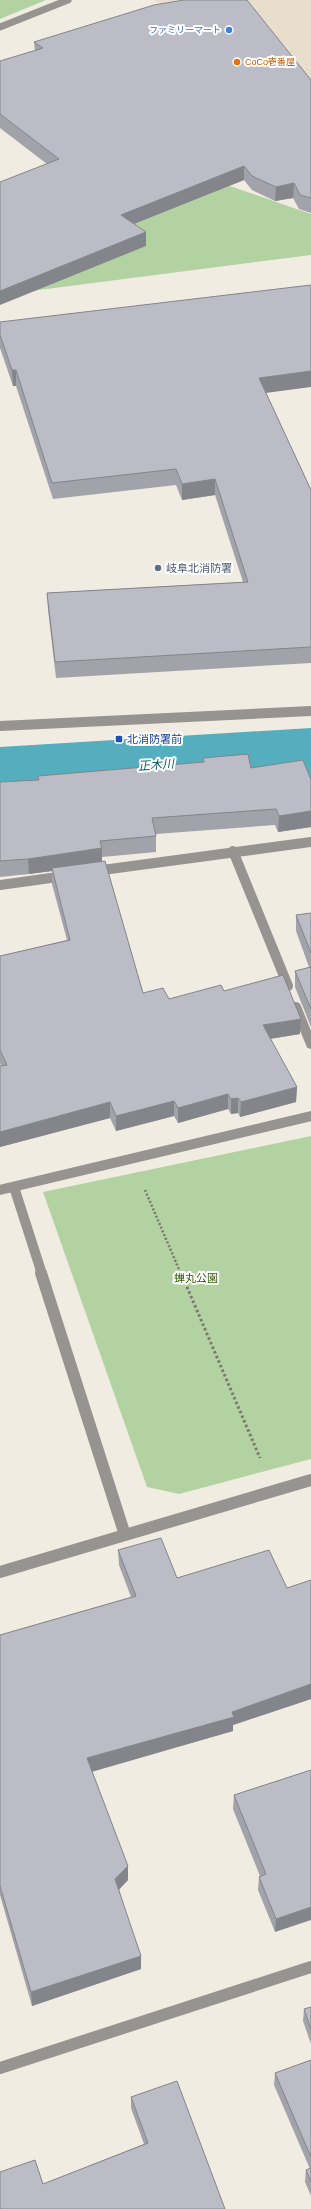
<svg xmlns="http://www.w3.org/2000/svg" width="311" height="2209" viewBox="0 0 311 2209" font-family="Arial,'Noto Sans JP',sans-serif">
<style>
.built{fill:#e7dece}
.green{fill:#b3d2a1}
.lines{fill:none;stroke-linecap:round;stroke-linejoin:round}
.river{fill:#54aebd;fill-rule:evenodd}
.path-far1{stroke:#7b7771;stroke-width:2.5;stroke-dasharray:2 2;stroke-linecap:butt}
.path{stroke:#7b7771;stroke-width:3;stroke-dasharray:2.5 2.5;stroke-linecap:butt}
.minor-far1{stroke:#969390;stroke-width:10}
.minor{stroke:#969390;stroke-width:12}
.tertiary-far1{stroke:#969390;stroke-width:7}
.tertiary{stroke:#969390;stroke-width:10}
.wall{fill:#a2a2aa}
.shaded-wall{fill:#84848b}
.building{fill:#bcbcc6;stroke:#84848b}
.shop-dot{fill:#3f7fe0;stroke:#fff;stroke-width:1.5}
.food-dot{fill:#e8710a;stroke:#fff;stroke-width:1.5}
.service-dot{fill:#5c6f8a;stroke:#fff;stroke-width:1.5}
.transit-dot{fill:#1a4fb4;stroke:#fff;stroke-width:1.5}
.labels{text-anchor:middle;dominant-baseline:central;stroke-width:4;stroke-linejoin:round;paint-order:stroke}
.far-shop-label{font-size:9px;fill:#366cbe;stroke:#fff;text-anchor:end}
.far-food-label{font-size:9px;fill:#c56008;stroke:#fff;text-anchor:start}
.service-label{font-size:11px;fill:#4e5e75;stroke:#fff;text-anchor:start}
.transit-label{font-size:11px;fill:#164399;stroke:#fff;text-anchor:start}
.park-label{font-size:11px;fill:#315c06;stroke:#fff}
.water-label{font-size:12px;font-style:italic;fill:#0d5b67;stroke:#fff}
</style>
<rect width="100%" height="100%" fill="#f1ece2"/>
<path class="built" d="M155 0H311V42L279 47 311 42V96L218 57Z"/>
<path class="green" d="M0 0H46L0 19Z
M224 184 311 214V255L0 295V268Z
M311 1136V1459L179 1494 147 1487 43 1192Z"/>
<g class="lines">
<path class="river" d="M311 728V782L0 801V747Z"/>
<path class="path-far1" d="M145 1190 181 1274"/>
<path class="path" d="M181 1273 260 1458"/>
<path class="minor-far1" d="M233 851 288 986
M95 871 311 842
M0 885 65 876
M296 1007 311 1044
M14 1187 42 1274
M0 1190 311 1116"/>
<path class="minor" d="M41 1273 125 1535
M0 1572 311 1480
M0 2068 311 1967"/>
<path class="tertiary-far1" d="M0 27 68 0"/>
<path class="tertiary" d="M0 726 311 711"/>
</g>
<path class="wall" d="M34 42 311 80V213L299 209 293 198 275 201 252 190 244 180 134 224 146 232V246L47 164 0 128V61L35 51Z
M0 322 266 393 311 490V663L56 678 48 610 47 593 243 582 215 495 182 500 176 485 53 499 16 386H13L0 348Z
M203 758 311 780V827L278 832 275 825 156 834V852L102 857V861L143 993 169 999 224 991 300 1034 270 1039 297 1087 296 1102 240 1117 238 1113 231 1114 228 1109 178 1123 174 1116 116 1131 110 1118 0 1147 1 1066 0 1063V956L67 940 52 884V871L29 874 0 877V782L38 780V776L203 762Z
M311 913V1027L295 987V971L309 967 296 931V915Z
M118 1550 177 1578 287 1588 311 1580V1699L233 1725V1731L92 1771 128 1880 119 1889 141 1969 32 2006 0 1895V1635L131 1597 119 1565Z
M311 1770 275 1932 258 1890 259 1877 260 1876 233 1809 234 1795Z
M311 2007V2044L303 2021 304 2009Z
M311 2060V2196L305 2182 306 2170 310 2169 274 2085 275 2073Z
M131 2097 225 2209 43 2184 144 2144 131 2108Z"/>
<path class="shaded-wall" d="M244 166V180L121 229V215Z
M294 183 293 198 275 201 276 187Z
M146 232V246L0 305V291Z
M12 370H16V386H13Z
M311 371V387L258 394 259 378Z
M215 479V495L182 500V484Z
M311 811V827L278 832 279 816Z
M102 848V864L52 868V871L29 874 28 859Z
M301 1019 300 1034 262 1040 263 1025Z
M297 1087 296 1102 240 1117 241 1102Z
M228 1094V1109L178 1123V1108Z
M238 1098V1113L231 1114V1099Z
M174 1101V1116L116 1131V1116Z
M110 1102V1118L0 1147V1132Z
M311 1684V1699L233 1725V1731L88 1773 87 1758 232 1712Z
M128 1866V1880L116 1893 115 1879Z
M311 1907V1920L275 1932 276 1919Z
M141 1956V1969L32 2006 31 1992Z"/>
<path class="building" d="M184 0H247L311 80V198L300 195 294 183 276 187 252 176 244 166 121 215 146 232 0 291V182L59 159 0 114V61L43 48 34 42 154 5Z
M311 285V371L259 378 311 490V647L55 662 47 593 248 582 215 479 182 484 176 469 52 483 16 370H12L0 335V322Z
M248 754 251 768 303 760 311 780V811L279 816 276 809 152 818 156 836 100 841 102 848 28 859 0 861V782L39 780 38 776 204 762 203 758Z
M105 861 143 993 163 988 169 999 221 985 224 991 283 975 301 1019 263 1025 297 1087 241 1102 238 1098 231 1099 228 1094 178 1108 174 1101 116 1116 110 1102 0 1132V1066L7 1065 0 1050V956L70 940 52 868Z
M311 913V953L296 915Z
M311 967V1009L295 971Z
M161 1538 177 1578 269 1550 287 1588 311 1580V1684L232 1712 234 1717 87 1758 128 1866 115 1879 141 1956 31 1992 0 1886V1635L136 1596 118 1550Z
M311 1770V1907L276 1919 259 1877 266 1874 234 1795Z
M311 2007V2029L304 2009Z
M311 2060V2157L275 2073Z
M177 2081 225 2209H0V2172L35 2160 43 2184 148 2143 131 2097Z
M311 2168V2182L306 2170Z"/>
<circle class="shop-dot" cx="229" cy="30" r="4"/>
<circle class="food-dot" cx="237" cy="62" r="4"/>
<circle class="service-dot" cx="158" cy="568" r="4"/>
<rect class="transit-dot" x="115" y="735" width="8" height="8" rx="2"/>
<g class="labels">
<g class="far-shop-label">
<text x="221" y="30">ファミリーマート</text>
</g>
<g class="far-food-label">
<text x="245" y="62">CoCo壱番屋</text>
</g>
<g class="service-label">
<text x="166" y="568">岐阜北消防署</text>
</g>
<g class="transit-label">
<text x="127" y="739">北消防署前</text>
</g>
<g class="park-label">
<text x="196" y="1278">蝉丸公園</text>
</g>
<g class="water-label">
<text transform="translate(156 765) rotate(-4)">正木川</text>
</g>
</g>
</svg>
